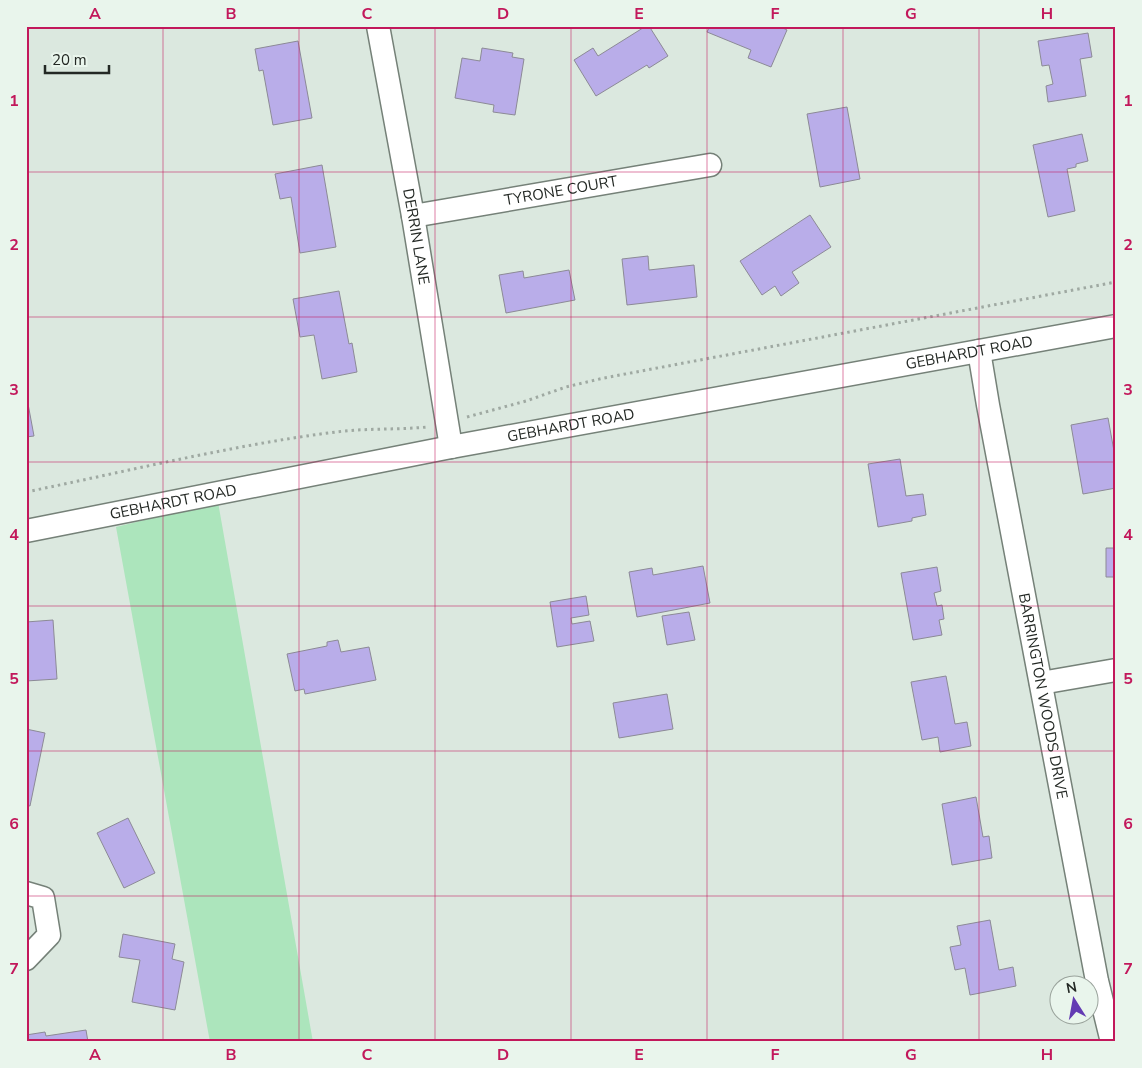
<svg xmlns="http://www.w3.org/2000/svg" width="1142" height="1068" viewBox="0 0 1142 1068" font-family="'Nunito Sans',sans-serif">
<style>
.green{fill:#ace5bc}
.building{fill:#b9ade9;stroke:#8c8a96}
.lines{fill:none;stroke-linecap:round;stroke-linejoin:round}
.minor-casing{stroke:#758178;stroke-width:25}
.path{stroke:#9fa9a2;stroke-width:3;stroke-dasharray:2.5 4;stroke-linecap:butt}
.minor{stroke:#fff;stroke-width:22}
.grid{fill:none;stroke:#c2185b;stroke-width:1;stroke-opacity:0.55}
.labels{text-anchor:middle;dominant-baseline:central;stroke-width:4;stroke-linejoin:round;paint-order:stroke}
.street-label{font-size:15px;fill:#232824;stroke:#e9f5ec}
.neatline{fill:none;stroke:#c2185b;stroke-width:2}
.grid-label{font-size:16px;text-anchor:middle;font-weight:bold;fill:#c2185b}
</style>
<rect width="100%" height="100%" fill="#dbe8df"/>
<path class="green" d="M218 502 307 1008 313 1042H210L116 527Z"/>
<path class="building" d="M646 26H649L668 56 649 68 647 65 596 96 574 60 593 48 598 56Z
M710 26H779L787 30 771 67 748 58 751 50 707 32Z
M1088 33 1092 57 1080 59 1086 96 1048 102 1046 86 1053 84 1049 65 1042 66 1038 41Z
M298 41 312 118 273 125 263 70 259 71 255 49Z
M482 48 513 53 512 57 524 59 515 115 493 112 494 105 455 98 462 58 480 61Z
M847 107 860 179 820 187 807 114Z
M1082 134 1088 161 1076 164V167L1067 169 1075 211 1048 217 1033 145Z
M322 165 336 247 300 253 291 197 280 199 275 174Z
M810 215 831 247 792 272 799 283 781 296 775 286 762 295 740 261Z
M648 256 649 270 694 265 697 297 627 305 622 259Z
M569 270 575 300 506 313 499 275 523 271 524 278Z
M339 291 349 344 352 343 357 372 322 379 314 335 300 337 293 299Z
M26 393 34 436 26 437Z
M1108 418 1116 462V488L1083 494 1071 425Z
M900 459 906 496 923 494 926 515 912 518V521L878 527 868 464Z
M1106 548H1116V577H1106Z
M703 566 710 603 637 617 629 572 652 568 653 575Z
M937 567 941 591 934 593 937 606 942 605 944 619 939 620 942 635 913 640 901 573Z
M586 596 589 615 571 618 572 624 590 621 594 641 557 647 550 602Z
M689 612 695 640 667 645 662 616Z
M53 620 57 679 26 681V622Z
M338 640 341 652 369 647 376 680 305 694 304 689 295 691 287 654 327 646V642Z
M946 676 955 724 967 722 971 746 940 752 938 737 922 740 911 682Z
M667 694 673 729 619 738 613 703Z
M26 729 45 733 30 806 26 805Z
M976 797 983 837 989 836 992 858 952 865 942 804Z
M128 818 155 873 124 888 97 833Z
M990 920 999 970 1013 967 1016 986 970 995 965 968 955 970 950 947 961 945 957 926Z
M123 934 175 944 172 959 184 962 175 1010 132 1002 140 960 119 957Z
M86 1030 88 1042H26V1035L45 1032 46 1036Z"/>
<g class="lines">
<g class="minor-casing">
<g id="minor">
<path id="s1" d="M378 26 413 216 451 447"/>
<path id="s2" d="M413 216 710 165"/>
<path id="s3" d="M979 351 988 405 1097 981 1112 1042"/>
<path id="s4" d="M26 531 451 447 1116 326"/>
<path d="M1041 683 1116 670"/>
<path d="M26 893 43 898 49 935 26 959"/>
</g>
</g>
<path class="path" d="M467 417 526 401 566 387 604 378 1116 282
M26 492C129 471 232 445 336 432 366 428 397 430 427 427"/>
<use href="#minor" class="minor"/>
</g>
<path class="grid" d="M163 26V1042M299 26V1042M435 26V1042M571 26V1042M707 26V1042M843 26V1042M979 26V1042M26 172H1116M26 317H1116M26 462H1116M26 606H1116M26 751H1116M26 896H1116"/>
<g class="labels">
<g class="street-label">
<text stroke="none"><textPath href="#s2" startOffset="150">TYRONE COURT</textPath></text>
<text stroke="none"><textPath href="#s1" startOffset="214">DERRIN LANE</textPath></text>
<text stroke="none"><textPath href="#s4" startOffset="960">GEBHARDT ROAD</textPath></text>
<text stroke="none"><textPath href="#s4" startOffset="555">GEBHARDT ROAD</textPath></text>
<text stroke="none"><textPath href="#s4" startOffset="150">GEBHARDT ROAD</textPath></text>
<text stroke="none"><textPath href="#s3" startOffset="351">BARRINGTON WOODS DRIVE</textPath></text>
</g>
</g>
<rect width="1142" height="1068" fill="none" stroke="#e9f5ec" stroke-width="55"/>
<g transform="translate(1074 1000) rotate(349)"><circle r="24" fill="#e9f5ec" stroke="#9aa39c"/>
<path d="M0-4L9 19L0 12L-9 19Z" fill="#633bb3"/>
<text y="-8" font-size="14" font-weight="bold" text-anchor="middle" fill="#232824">N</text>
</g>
<path d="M45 65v8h64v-8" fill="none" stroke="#232824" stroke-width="2.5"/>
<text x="52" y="65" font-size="15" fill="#232824" stroke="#e9f5ec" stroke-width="4" paint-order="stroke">20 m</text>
<rect x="28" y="28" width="1086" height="1012" class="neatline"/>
<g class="grid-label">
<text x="95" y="19">A</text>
<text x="231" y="19">B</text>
<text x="367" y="19">C</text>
<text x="503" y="19">D</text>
<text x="639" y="19">E</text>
<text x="775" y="19">F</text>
<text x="911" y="19">G</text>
<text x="1047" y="19">H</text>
<text x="14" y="106">1</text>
<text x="1128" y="106">1</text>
<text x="14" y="250">2</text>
<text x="1128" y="250">2</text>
<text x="14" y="395">3</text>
<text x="1128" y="395">3</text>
<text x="14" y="540">4</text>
<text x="1128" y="540">4</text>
<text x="14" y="684">5</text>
<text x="1128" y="684">5</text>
<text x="14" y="829">6</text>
<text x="1128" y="829">6</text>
<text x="14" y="974">7</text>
<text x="1128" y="974">7</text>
<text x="95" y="1060">A</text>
<text x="231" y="1060">B</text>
<text x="367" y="1060">C</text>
<text x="503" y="1060">D</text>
<text x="639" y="1060">E</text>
<text x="775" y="1060">F</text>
<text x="911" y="1060">G</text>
<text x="1047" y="1060">H</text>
</g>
</svg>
